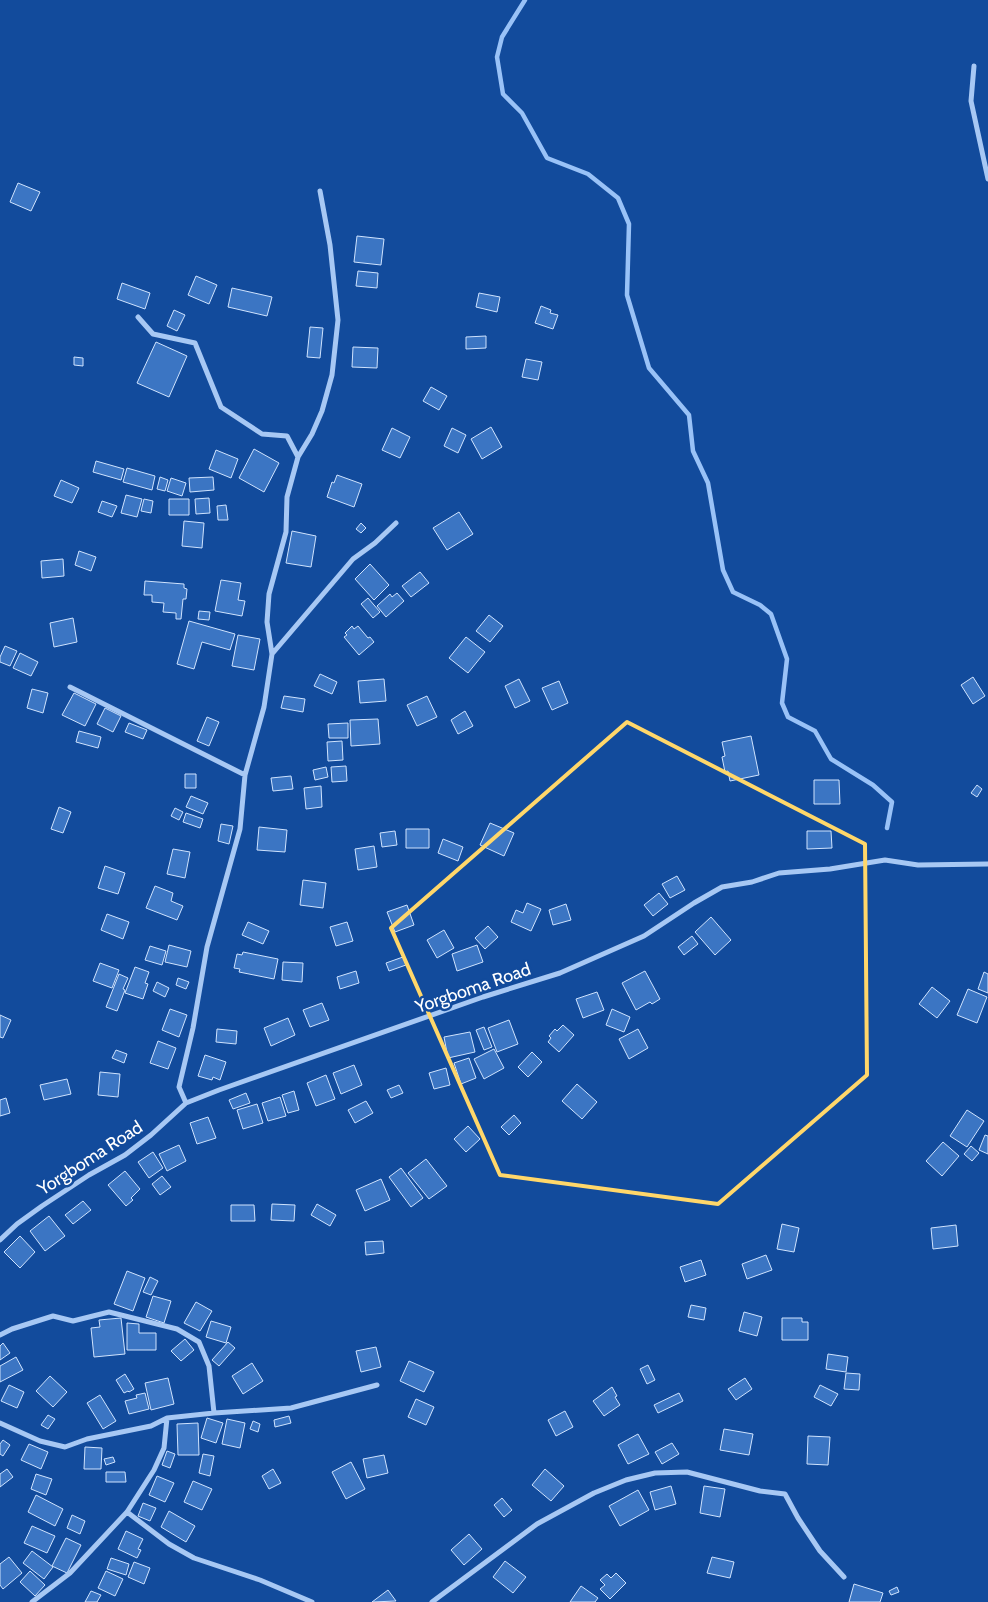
<svg xmlns="http://www.w3.org/2000/svg" width="988" height="1602" viewBox="0 0 988 1602" font-family="Cabin,sans-serif">
<style>
.lines{fill:none;stroke-linecap:round;stroke-linejoin:round}
.stream{stroke:#99c2f7;stroke-width:4.5}
.building{fill:#3b75c3;stroke:#cfe3fe}
.minor{stroke:#a7c8f4;stroke-width:5}
.marked{fill:none;stroke:#ffd76a;stroke-width:4;stroke-linejoin:round}
.labels{text-anchor:middle;dominant-baseline:central;stroke-width:5;stroke-linejoin:round;paint-order:stroke}
.street-label{font-size:18px;fill:#fff;stroke:#124b9c}
</style>
<rect width="100%" height="100%" fill="#124b9c"/>
<g class="lines">
<path class="stream" d="M525 0 502 37 497 57 503 94 522 113 547 158 588 174 618 198 629 224 627 295 649 368 689 415 693 451 708 483 723 570 733 592 760 605 771 614 787 659 782 703 788 717 815 731 831 759 873 785 892 802 887 828"/>
</g>
<path class="building" d="M18 183 40 192 31 211 10 202Z
M357 236 384 239 381 265 354 262Z
M358 271 378 273 377 288 356 286Z
M196 276 217 285 209 304 188 295Z
M122 283 150 293 145 309 117 299Z
M232 288 272 297 267 316 228 307Z
M479 293 500 297 497 312 476 307Z
M541 306 551 310 550 313 558 315 553 329 535 323Z
M174 310 185 315 177 331 167 326Z
M310 327 323 328 320 358 307 357Z
M486 336V348L466 349V337Z
M156 342 187 356 169 397 137 383Z
M353 347 378 348 377 368 352 367Z
M74 357 83 358V366L74 365Z
M526 359 542 362 538 380 522 377Z
M431 387 447 396 439 410 423 401Z
M491 427 502 447 482 459 471 439Z
M392 428 410 437 400 458 382 450Z
M452 428 466 435 458 453 444 446Z
M254 449 279 463 264 492 239 478Z
M216 450 238 459 231 478 209 469Z
M96 461 124 469 121 480 93 472Z
M127 468 155 476 152 490 123 482Z
M337 475 362 484 354 507 327 497 332 482 334 483Z
M160 477 168 480 165 491 157 489Z
M213 477 214 490 190 492 189 478Z
M171 478 186 483 182 496 167 491Z
M61 480 79 488 72 503 54 496Z
M126 495 142 499 137 517 121 513Z
M209 498 210 513 196 514 195 499Z
M144 499 153 501 151 513 141 511Z
M169 499H189V515H169Z
M102 501 117 506 112 517 98 512Z
M226 505 228 520H218L217 506Z
M459 512 473 534 447 550 433 528Z
M184 521 204 523 202 548 182 546Z
M361 523 366 528 361 533 356 529Z
M292 531 316 536 311 567 286 563Z
M79 551 96 557 91 571 75 565Z
M63 559 64 576 42 578 41 561Z
M370 564 389 585 374 600 355 579Z
M420 572 429 583 411 597 402 586Z
M221 580 241 583 238 600 245 601 242 616 215 611Z
M145 581 184 584V588L187 589 186 599H183L181 619H176V613L163 612 164 603 152 602V595H144Z
M397 593 404 601 386 617 377 606 390 594 392 597Z
M368 598 380 612 373 618 361 604Z
M199 611 210 612 209 620 198 619Z
M489 615 503 626 490 642 476 631Z
M73 618 77 642 54 647 50 623Z
M189 621 235 634 230 650 202 642 194 669 177 664Z
M352 626 354 629 358 626 368 638 370 637 374 642 359 655 344 637 347 635 345 633Z
M238 635 260 639 254 670 232 666Z
M466 637 485 652 468 673 449 658Z
M5 646 17 651 10 666 0 662V657Z
M20 653 38 662 31 676 13 668Z
M320 674 337 682 332 694 314 686Z
M973 677 985 696 973 704 961 685Z
M384 679 386 701 360 703 358 681Z
M519 679 530 701 515 708 505 686Z
M559 681 568 703 552 710 542 688Z
M32 689 48 693 43 713 27 708Z
M74 693 96 704 85 726 62 715Z
M284 696 305 699 303 712 281 708Z
M427 696 437 717 417 726 407 705Z
M105 708 121 716 113 732 97 724Z
M465 711 473 726 458 734 451 720Z
M207 717 219 722 209 746 197 741Z
M378 719 380 744 351 746 350 720Z
M129 723 147 730 143 739 125 732Z
M348 723V738H329L328 724Z
M79 731 101 737 98 748 76 742Z
M751 736 759 775 730 781 728 771 725 772 722 757 725 756 722 742Z
M342 741 343 760 328 761 327 742Z
M346 766 347 781 332 782 331 767Z
M326 767 328 777 315 780 313 770Z
M185 774H196V788H185Z
M291 776 293 789 273 791 271 778Z
M814 780H839L840 804H814Z
M977 785 982 789 977 797 971 793Z
M321 786 322 807 306 809 304 788Z
M191 796 208 803 203 814 186 807Z
M59 807 71 812 63 833 51 829Z
M175 808 183 812 179 820 171 816Z
M186 813 203 819 200 828 183 822Z
M490 823 514 833 504 856 480 845Z
M221 824 233 826 229 844 218 841Z
M259 827 287 830 285 852 257 850Z
M406 829H429V848H406Z
M395 831 397 845 382 847 380 833Z
M807 831H831L832 848 807 849Z
M443 839 463 847 458 861 438 853Z
M374 846 377 867 358 870 355 849Z
M173 849 190 852 185 878 167 874Z
M105 866 125 873 118 894 98 888Z
M677 876 685 890 670 898 662 884Z
M303 880 326 883 323 908 300 905Z
M155 886 173 893 171 901 183 906 177 920 146 908Z
M659 893 668 904 653 916 644 905Z
M527 903 541 909 531 931 511 922 516 910 523 913Z
M566 904 571 920 553 925 549 910Z
M407 905 414 925 395 932 387 912Z
M107 914 129 922 123 939 101 930Z
M711 917 731 940 715 955 695 932Z
M248 922 269 931 263 944 242 935Z
M347 922 353 941 336 946 330 927Z
M488 926 498 937 485 949 475 938Z
M444 930 454 948 437 958 427 940Z
M692 936 698 944 684 955 678 947Z
M169 945 191 951 187 967 165 962Z
M477 945 483 962 457 971 452 954Z
M150 946 166 951 162 965 145 960Z
M243 952 278 959 274 979 239 972 240 969 234 968 237 954 242 955Z
M403 957 406 965 389 971 386 963Z
M283 962 303 963 302 982 282 980Z
M100 963 119 970 112 988 93 981Z
M135 967 149 972 145 983 148 984 143 999 125 993Z
M356 971 359 983 340 989 337 977Z
M645 971 660 999 652 1004 650 1002 636 1010 622 983Z
M984 972 988 974V993L978 989Z
M119 974 128 978 123 989 125 990 117 1011 106 1007Z
M178 978 189 982 186 989 176 985Z
M157 982 169 988 165 997 153 991Z
M932 987 950 1001 937 1018 919 1004Z
M968 989 987 997 977 1023 957 1015Z
M597 992 604 1010 583 1018 576 999Z
M322 1003 329 1020 310 1027 303 1010Z
M170 1009 187 1015 179 1037 162 1030Z
M612 1009 630 1017 624 1032 606 1025Z
M0 1015 11 1020 3 1038 0 1037Z
M288 1018 295 1035 271 1046 264 1028Z
M509 1020 518 1044 497 1052 488 1028Z
M563 1025 574 1035 559 1052 548 1042 551 1038 549 1036 555 1029 557 1031Z
M484 1027 492 1047 484 1050 476 1030Z
M217 1029 237 1031 236 1044 216 1042Z
M638 1029 648 1048 629 1059 619 1039Z
M470 1032 475 1052 448 1058 444 1037Z
M158 1041 176 1048 168 1069 150 1063Z
M494 1049 504 1068 484 1079 474 1059Z
M116 1050 127 1054 124 1063 112 1058Z
M532 1052 542 1062 528 1077 518 1067Z
M205 1055 226 1062 220 1080 213 1077 212 1080 198 1076Z
M469 1058 476 1078 461 1084 454 1063Z
M354 1065 362 1085 341 1094 333 1073Z
M446 1068 450 1085 434 1089 429 1073Z
M100 1072 120 1074 118 1097 98 1095Z
M326 1075 335 1099 316 1106 307 1083Z
M67 1079 71 1094 44 1100 40 1085Z
M577 1084 597 1102 582 1119 562 1101Z
M399 1085 403 1093 391 1098 387 1090Z
M294 1091 299 1110 288 1113 282 1095Z
M246 1093 250 1103 233 1109 229 1100Z
M280 1097 286 1116 268 1121 262 1103Z
M6 1098 10 1113 0 1116V1100Z
M366 1101 373 1113 355 1123 348 1110Z
M257 1104 263 1123 243 1129 237 1110Z
M967 1110 984 1121 967 1147 950 1136Z
M514 1115 521 1123 509 1135 501 1127Z
M208 1117 216 1138 197 1144 190 1123Z
M468 1126 480 1139 466 1152 454 1139Z
M985 1135 988 1136V1154L979 1150Z
M943 1142 959 1156 942 1176 926 1161Z
M179 1145 186 1161 167 1171 159 1154Z
M971 1146 979 1153 972 1161 964 1154Z
M153 1152 163 1168 149 1178 138 1162Z
M426 1159 447 1186 429 1199 408 1173Z
M401 1168 423 1198 411 1207 389 1177Z
M125 1171 140 1189 131 1198 133 1200 126 1206 108 1185Z
M162 1176 171 1187 160 1195 152 1184Z
M381 1179 390 1200 365 1211 356 1190Z
M83 1201 91 1210 73 1224 65 1215Z
M272 1204 295 1205 294 1221 271 1220Z
M317 1204 336 1215 330 1226 311 1215Z
M231 1205H254L255 1221H231Z
M49 1216 65 1236 45 1251 30 1231Z
M782 1224 799 1228 794 1252 777 1249Z
M956 1225 958 1246 933 1249 931 1228Z
M20 1236 35 1252 20 1268 4 1252Z
M383 1241 384 1253 366 1255 365 1242Z
M766 1255 772 1270 747 1279 742 1264Z
M701 1260 706 1275 685 1282 680 1267Z
M127 1271 145 1278 133 1311 114 1304Z
M150 1277 158 1281 151 1295 143 1292Z
M153 1296 171 1301 164 1323 146 1317Z
M196 1302 212 1311 200 1331 184 1323Z
M691 1305 706 1308 704 1320 688 1317Z
M744 1312 762 1317 757 1336 739 1331Z
M121 1318 125 1354 94 1357 91 1328 100 1327 99 1320Z
M782 1318H802V1322H808V1340H782Z
M211 1321 231 1327 226 1343 206 1337Z
M127 1323 139 1324V1333H156V1350H127Z
M185 1339 194 1350 181 1361 171 1351Z
M228 1342 235 1348 219 1366 212 1360Z
M3 1343 10 1353 0 1360V1346Z
M376 1347 381 1367 361 1372 356 1351Z
M828 1354 848 1357 846 1372 826 1369Z
M16 1357 23 1370 0 1382V1366Z
M409 1361 434 1372 424 1392 400 1381Z
M252 1363 263 1381 243 1394 232 1376Z
M648 1365 655 1380 647 1384 640 1369Z
M846 1373 860 1374 859 1390 844 1389Z
M125 1374 134 1389 129 1392 128 1391 124 1393 116 1380Z
M50 1376 67 1392 53 1407 36 1391Z
M168 1378 174 1404 151 1410 145 1383Z
M745 1378 752 1389 736 1400 728 1389Z
M9 1385 24 1392 17 1408 1 1401Z
M820 1385 838 1394 831 1406 814 1397Z
M612 1387 617 1396 615 1397 620 1405 604 1416 593 1401Z
M145 1393 149 1409 129 1414 125 1401 137 1398 136 1395Z
M679 1393 683 1401 658 1413 654 1405Z
M100 1395 116 1421 103 1429 87 1403Z
M416 1399 434 1407 426 1425 408 1417Z
M565 1411 573 1427 556 1436 548 1420Z
M48 1415 55 1419 48 1429 41 1425Z
M289 1416 291 1423 275 1427 274 1420Z
M207 1418 223 1423 216 1443 201 1438Z
M227 1419 245 1423 240 1448 222 1444Z
M253 1421 260 1424 258 1432 250 1429Z
M198 1423 199 1455H178L177 1424Z
M724 1429 753 1434 749 1455 720 1450Z
M638 1434 649 1454 628 1464 618 1445Z
M808 1436 830 1437 828 1465 807 1464Z
M3 1440 10 1445 3 1456 0 1454V1444Z
M672 1443 679 1454 662 1464 655 1452Z
M29 1444 48 1452 41 1469 21 1460Z
M85 1447 102 1448 101 1469H84Z
M167 1451 175 1454 170 1468 162 1465Z
M203 1454 214 1456 210 1476 199 1473Z
M384 1455 388 1473 367 1478 363 1459Z
M113 1457 115 1462 106 1465 104 1459Z
M351 1462 365 1489 346 1499 332 1472Z
M7 1469 13 1477 0 1487V1474Z
M273 1469 281 1483 269 1489 262 1476Z
M545 1469 564 1486 551 1501 532 1485Z
M106 1472H125L126 1482H106Z
M36 1474 52 1479 46 1495 31 1489Z
M157 1476 174 1483 165 1502 149 1495Z
M193 1481 212 1489 202 1510 184 1502Z
M671 1486 676 1504 655 1510 650 1492Z
M704 1486 725 1489 720 1517 700 1513Z
M638 1490 649 1510 620 1526 609 1506Z
M36 1495 63 1509 55 1526 28 1512Z
M502 1498 512 1510 504 1517 494 1505Z
M143 1503 156 1508 150 1521 138 1516Z
M169 1511 195 1526 186 1542 161 1527Z
M72 1515 85 1521 80 1534 67 1528Z
M32 1526 55 1536 47 1553 24 1543Z
M126 1531 143 1539 138 1549 141 1550 137 1558 118 1549Z
M469 1534 482 1549 464 1565 451 1550Z
M66 1538 81 1545 67 1573 52 1566Z
M32 1551 53 1567 44 1579 23 1563Z
M9 1557 22 1573 3 1589 0 1585V1564Z
M712 1557 734 1562 730 1578 707 1573Z
M111 1558 129 1564 126 1575 107 1569Z
M505 1561 526 1577 513 1593 493 1577Z
M134 1562 150 1568 144 1584 128 1577Z
M30 1571 45 1585 35 1596 20 1582Z
M106 1571 123 1579 115 1596 98 1588Z
M616 1573 626 1583 610 1599 600 1589 605 1585 600 1580 607 1574 611 1578Z
M854 1584 883 1593 880 1602H849Z
M581 1586 598 1598 595 1602H570Z
M897 1587 899 1592 891 1595 889 1591Z
M388 1590 396 1601 372 1602Z
M91 1591 101 1595 97 1602H85Z"/>
<g class="lines">
<path class="minor" d="M974 66 971 101 988 179
M138 317 153 334 195 343 221 407 262 434 287 436 298 457
M272 654 353 559 375 543 396 523
M70 687 245 775
M186 1103 179 1087 193 1028 207 947 240 829 245 775 264 707 272 654 267 622 269 594 286 532 287 497 298 457 312 434 322 411 332 375 338 320 330 245 320 191
M0 1240 17 1224 42 1206 89 1175 125 1155 151 1135 186 1103 219 1090 483 997 560 973 644 936 694 903 722 887 752 882 779 873 830 869 885 860 918 865 988 864
M0 1335 12 1329 53 1316 73 1321 109 1312 177 1329 199 1342 209 1366 214 1413
M0 1423 40 1441 65 1447 87 1439 151 1426 167 1418 214 1413 291 1408 377 1385
M127 1512 169 1544 194 1558 260 1580 312 1602
M32 1602 70 1573 127 1512 154 1470 164 1448 167 1418
M432 1602 537 1524 594 1493 626 1480 655 1473 687 1472 760 1491 785 1494 798 1518 820 1551 844 1577"/>
</g>
<path class="marked" d="M627 722 865 844 867 1075 718 1204 500 1175 391 928Z"/>
<g class="labels">
<g class="street-label">
<text transform="translate(473 988) rotate(-19)">Yorgboma Road</text>
<text transform="translate(90 1158) rotate(-33)">Yorgboma Road</text>
</g>
</g>
</svg>
